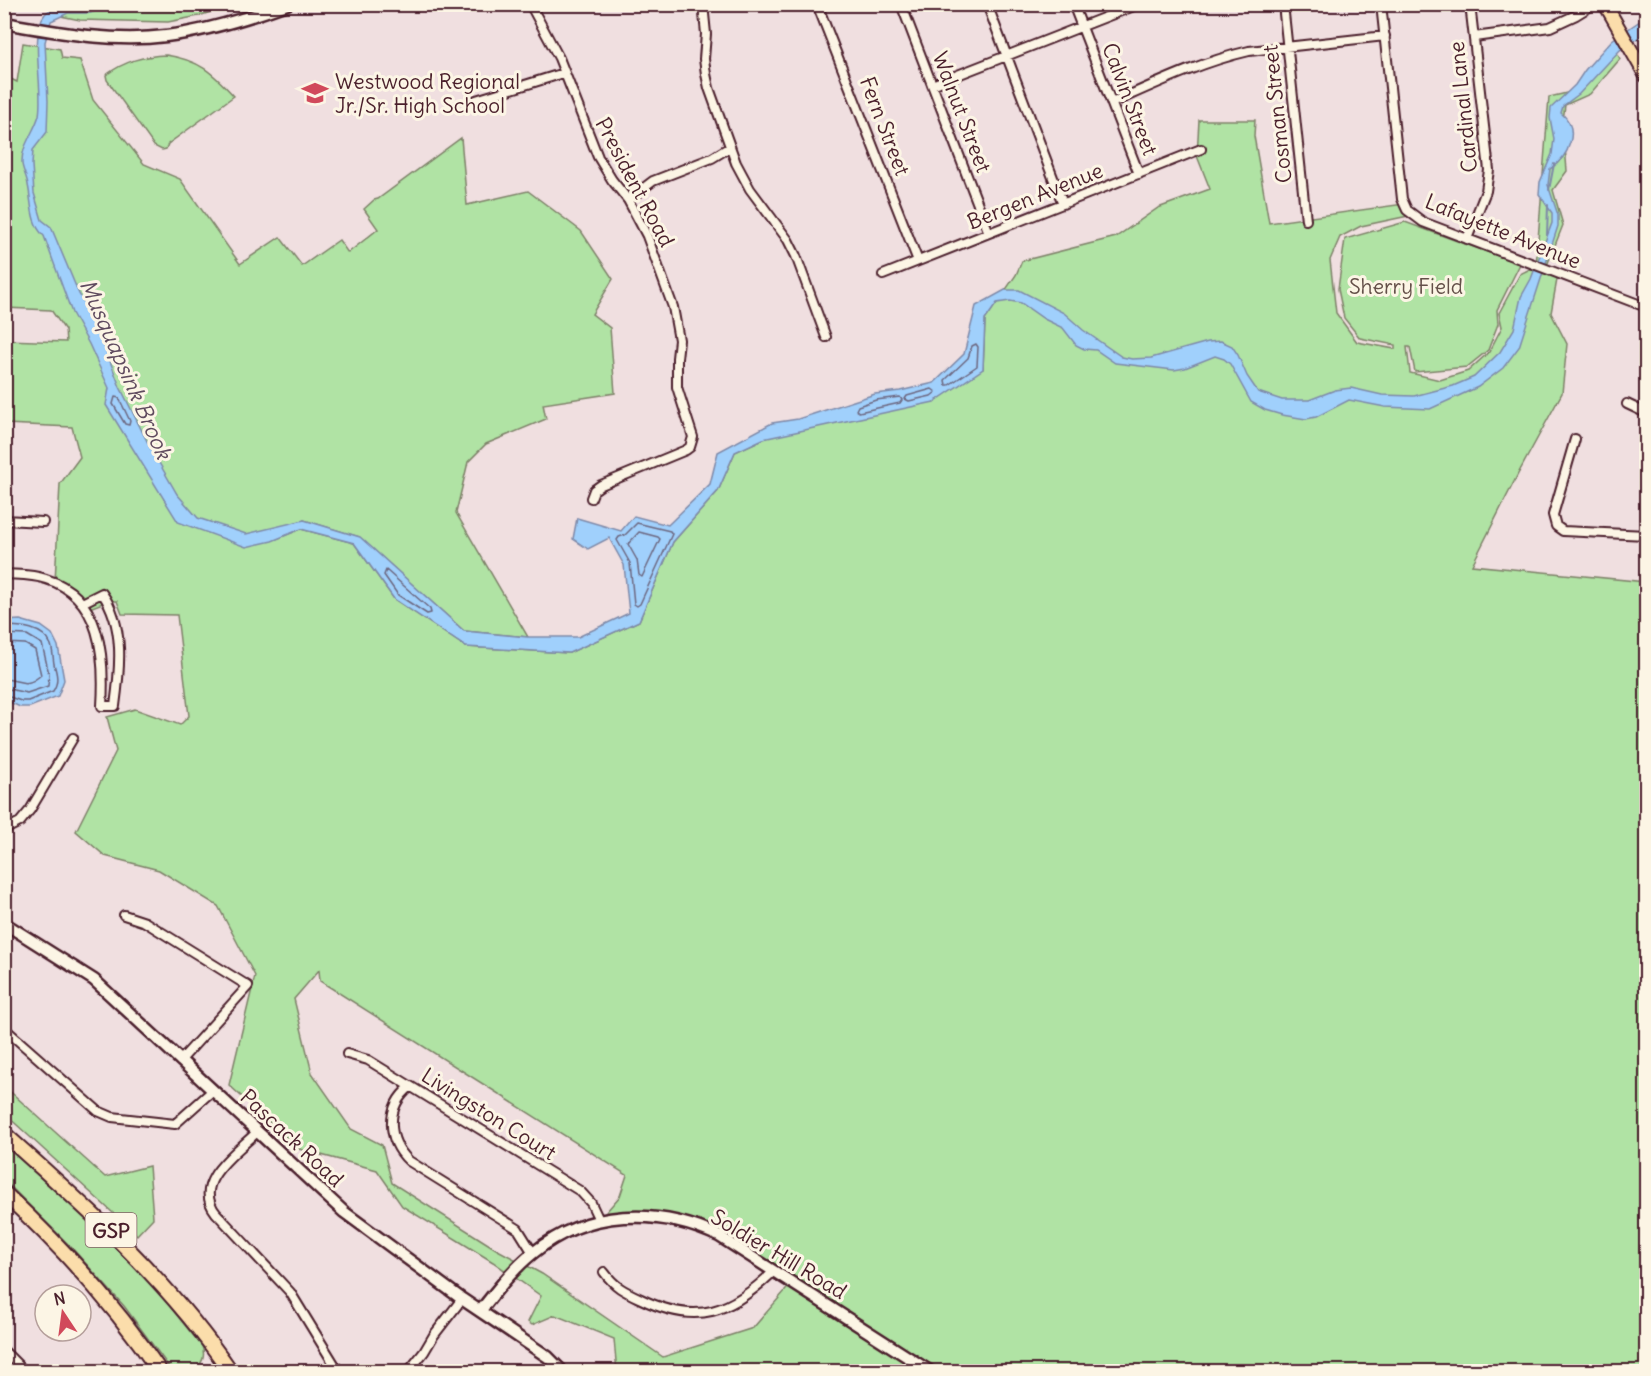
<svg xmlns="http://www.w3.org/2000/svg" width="1651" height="1376" viewBox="0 0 1651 1376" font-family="Delius,sans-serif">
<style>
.green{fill:#b0e3a4;stroke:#7d8168;stroke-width:1.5;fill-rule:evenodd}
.water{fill:#a0d0fc;stroke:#7e89a8;stroke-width:1.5}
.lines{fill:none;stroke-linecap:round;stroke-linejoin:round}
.shore{stroke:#6c667f;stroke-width:1.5}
.stream{stroke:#7e89a8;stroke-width:2}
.street-casing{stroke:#4a1f2b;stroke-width:12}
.secondary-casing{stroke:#4a1f2b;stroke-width:15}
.primary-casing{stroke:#4a1f2b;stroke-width:16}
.highway-casing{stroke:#4a1f2b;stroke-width:18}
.street{stroke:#fcf5e5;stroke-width:8}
.secondary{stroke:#fcf5e5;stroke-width:10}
.primary{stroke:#fbddab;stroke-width:12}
.highway{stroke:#fbddab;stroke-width:14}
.labels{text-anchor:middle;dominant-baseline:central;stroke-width:6;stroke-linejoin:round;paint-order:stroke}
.shield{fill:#fcf5e5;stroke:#7f5f63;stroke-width:1.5}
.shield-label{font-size:20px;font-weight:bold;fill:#4a1f2b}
.poi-label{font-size:21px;fill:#4a1f2b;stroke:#fcf5e5;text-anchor:start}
.street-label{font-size:21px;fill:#4a1f2b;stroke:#fcf5e5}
.park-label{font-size:21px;fill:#645049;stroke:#fcf5e5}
.water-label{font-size:22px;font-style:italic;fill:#604b5f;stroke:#fcf5e5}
</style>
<rect width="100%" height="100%" fill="#f0dfe0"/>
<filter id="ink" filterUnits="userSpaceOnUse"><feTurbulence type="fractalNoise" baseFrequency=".0167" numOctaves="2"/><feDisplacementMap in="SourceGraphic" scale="12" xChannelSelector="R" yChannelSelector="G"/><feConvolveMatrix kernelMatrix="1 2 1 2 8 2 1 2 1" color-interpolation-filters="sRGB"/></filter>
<g filter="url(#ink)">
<path class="green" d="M58 5H231L199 16 168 22 80 20 51 14 56 9Z
M23 43 60 49 62 58 80 60 93 100 144 164 180 179 240 264 280 237 302 266 339 240 348 253 378 229 364 209 374 200 378 199 461 138 467 205 528 191 581 231 613 279 592 314 610 328 615 393 543 404 546 419 486 444 468 462 456 513 528 637 464 631 359 537 304 520 276 539 301 529 354 543 394 599 466 647 569 653 639 621 673 542 718 491 735 452 763 439 983 369 985 320 1016 275 1022 261 1116 237 1158 208 1210 189 1197 156 1199 120H1255L1254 136 1269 223 1404 204 1413 215 1361 226 1340 237 1330 260 1336 313 1357 342 1395 349V345L1360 338 1344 318 1338 289 1345 239 1405 222 1520 264 1497 310 1498 324 1488 350 1467 367 1415 372 1410 347H1407L1410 373 1440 380 1468 371 1489 352 1502 327 1499 313 1520 274 1536 266 1549 97 1571 92 1616 50 1620 59 1590 94 1565 105 1563 121 1567 171 1553 190 1563 225 1546 268 1558 274 1551 313 1567 344 1562 393 1518 474 1472 565 1646 582V1371L617 1372 614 1339 555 1315 532 1325 528 1322 541 1296 493 1262 402 1206 377 1170 299 1149 229 1085 255 976 218 906 159 870 105 856 76 831 116 751 107 717 135 709 180 725 189 716 177 615 122 614 117 601H108L87 609 55 582 60 484 80 457 72 427 5 424V340L66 342 65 330 51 310 5 308V76L17 82ZM319 970 320 981 627 1175 620 1196 599 1220 686 1223 792 1283 753 1328 663 1357 542 1274 496 1249 392 1183 382 1145 351 1129 312 1073 294 999Z
M166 55C199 60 212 72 234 96L168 144 166 149 162 150 154 146 107 80 106 75C125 61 143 56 166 55Z
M4 1086 105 1177 149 1166 153 1218 137 1235 5 1114Z
M4 1144C45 1183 88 1218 127 1258 154 1285 177 1316 202 1346 206 1357 202 1363 194 1371H172L124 1306 71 1247 5 1181Z"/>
<path class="water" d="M60 5H111V6L90 13H68L51 21 45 42 48 101 47 132 33 150 32 165 34 193 42 220 51 227 79 294 93 317 120 387 150 447 177 494 198 518 246 534 304 520 360 537 464 631 528 637H578L629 613 624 565 609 538 588 549 573 539 577 518 621 531 634 516 668 525 710 484 718 452 772 423 798 419 875 394 900 391 934 383 964 354 976 306 1005 290H1019L1064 313 1083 330 1122 357 1132 359 1151 358 1208 342 1221 341 1232 346 1238 355 1247 376 1258 392 1282 400H1309L1335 390 1351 388 1382 395 1414 396 1453 386 1474 377 1500 352 1514 329 1521 297 1531 279 1552 223V213L1539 194 1540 182 1552 154 1554 139 1550 118 1551 108 1575 85 1585 70 1612 40 1646 17V33L1620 50 1579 94 1563 106 1561 113C1581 129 1569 157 1550 169L1548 185 1558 215V226L1519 347 1503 368 1478 387 1430 409 1385 407 1349 400 1316 417 1306 419 1282 415 1265 410 1251 402 1230 364 1224 359 1215 356 1185 368 1174 370 1115 363 1096 350 1084 349 1076 345 1063 328 1044 319 1021 303 1010 301 997 303 985 320 983 369 934 402 763 439 735 452 718 491 673 542 639 621 569 653 466 647 394 599 354 543 301 529 272 541 246 547 178 522 106 405 109 388 89 344 72 313 44 236C30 223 32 203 28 185 27 177 22 169 22 163 21 146 35 131 39 115 44 89 29 33 45 14 48 10 56 7 60 5Z
M20 620 41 626 52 634 58 646 64 680 58 696 30 707H20L5 700V621Z"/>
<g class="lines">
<path class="shore" d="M976 344 978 347 977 366 949 385H946L945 380 968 358 972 346Z
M932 389 936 392 931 396 909 401 905 399 907 396Z
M115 397 119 398 130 421 129 425 125 424 113 404Z
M900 397 902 400 900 403 859 412 856 410 858 406 876 400Z
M637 523 670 531 672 534 640 604 637 606 634 604 630 563 617 540 619 537 625 535Z
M639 532 658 537 660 539 642 577 639 575 637 560 628 544Z
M386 570 430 609 431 613 427 614 398 595 384 575Z
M4 626C20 626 44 627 51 645 53 651 53 658 54 664 57 674 59 682 53 691L28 701H21L4 695
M4 634 27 635 42 644 49 674 48 686 27 693 4 688
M4 643 25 644 35 650 41 675C25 689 22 680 4 679"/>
<path class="stream" d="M1549 190 1554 164
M1547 235 1548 205"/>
<g class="street-casing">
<path id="street" d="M530 4 559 58 598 157 612 180 628 200 647 236 673 307 679 340 677 358V387L693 437 690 447 686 450 601 485 594 490 591 498
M703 4 706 34 704 59 706 74 709 88 736 163 750 189 788 240 796 256 826 337
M817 4 918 261
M901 4 989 233
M987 4 1063 204
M1073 4 1139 174
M1283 4 1306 220
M1381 4 1402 199 1407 210 1423 222 1646 307
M1474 37 1550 27 1576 15 1594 4
M932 85 1139 4
M476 100 564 73
M1112 103C1157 83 1201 62 1249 51L1385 36
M628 200 653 181 712 158 730 147
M1467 239 1486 191 1489 170 1470 4
M883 275 1201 149
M1627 404 1646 413
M1575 439 1553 515 1556 526 1563 531 1646 535
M4 467H6
M4 520 43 522
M4 574C18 575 32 574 46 579 102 596 105 658 102 706H115C120 669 125 625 102 593L82 603
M4 830 20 822 30 810 73 738
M124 915 145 922 248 986 180 1061
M4 1028 98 1111 112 1117 175 1124 212 1091
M347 1054 368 1060 580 1191 591 1203 599 1220
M410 1087C385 1107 387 1140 409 1161L518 1229 533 1253
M257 1132C236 1153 191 1182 216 1213L290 1292 339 1372
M604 1272C615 1287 624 1291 641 1299 697 1326 731 1313 774 1271
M4 1351 25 1372
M408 1372 424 1352 434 1335 462 1299"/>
</g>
<g class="secondary-casing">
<path id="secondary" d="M4 23C57 32 112 43 166 36 207 31 248 18 287 4
M4 923 94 980 344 1212 462 1299 548 1357 563 1372
M481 1310C497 1290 513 1269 533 1253 587 1209 658 1207 719 1236L931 1372"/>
</g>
<g class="primary-casing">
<path id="primary" d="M1605 4 1646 76"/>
</g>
<g class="highway-casing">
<path id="highway" d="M4 1134C87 1208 168 1280 231 1372
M4 1193C62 1247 116 1306 160 1372"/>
</g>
<use href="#street" class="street"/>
<use href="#secondary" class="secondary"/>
<use href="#primary" class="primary"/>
<use href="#highway" class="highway"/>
</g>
</g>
<defs>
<g id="school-bare" transform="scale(2.07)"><path d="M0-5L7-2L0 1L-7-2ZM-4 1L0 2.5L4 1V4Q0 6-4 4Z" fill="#d1495b" stroke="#fcf5e5" stroke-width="2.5" paint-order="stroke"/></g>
</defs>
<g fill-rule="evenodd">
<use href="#school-bare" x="315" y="93"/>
</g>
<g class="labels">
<rect class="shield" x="85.5" y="1213" width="51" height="34" rx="4.5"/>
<g class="shield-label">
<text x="111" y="1230">GSP</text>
</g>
<g class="poi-label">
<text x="335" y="81">Westwood Regional<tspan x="335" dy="24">Jr./Sr. High School</tspan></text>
</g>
<g class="street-label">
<text transform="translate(1130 99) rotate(69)">Calvin Street</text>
<text transform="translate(1463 107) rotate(-96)">Cardinal Lane</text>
<text transform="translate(962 112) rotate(69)">Walnut Street</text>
<text transform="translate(1277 114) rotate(-96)">Cosman Street</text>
<text transform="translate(885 126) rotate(69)">Fern Street</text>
<text transform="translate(635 182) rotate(62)">President Road</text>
<text transform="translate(1035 196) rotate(-22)">Bergen Avenue</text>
<text transform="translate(1503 231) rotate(22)">Lafayette Avenue</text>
<text transform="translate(489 1114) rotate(32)">Livingston Court</text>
<text transform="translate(292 1138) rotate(43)">Pascack Road</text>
<text transform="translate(779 1254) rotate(31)">Soldier Hill Road</text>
</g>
<g class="park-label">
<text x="1406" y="286">Sherry Field</text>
</g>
<g class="water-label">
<text transform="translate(126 369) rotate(66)">Musquapsink Brook</text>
</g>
</g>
<rect width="1651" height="1376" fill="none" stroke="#fcf5e5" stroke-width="24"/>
<rect x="12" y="12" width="1627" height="1352" fill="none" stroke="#4a1f2b" stroke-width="2" filter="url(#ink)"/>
<g transform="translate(63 1313) rotate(347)"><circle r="28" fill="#fcf5e5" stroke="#b59f9b" stroke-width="1.5"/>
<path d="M0-4.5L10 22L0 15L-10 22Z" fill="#d1495b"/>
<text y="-9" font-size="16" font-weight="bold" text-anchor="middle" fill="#4a1f2b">N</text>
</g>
</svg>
